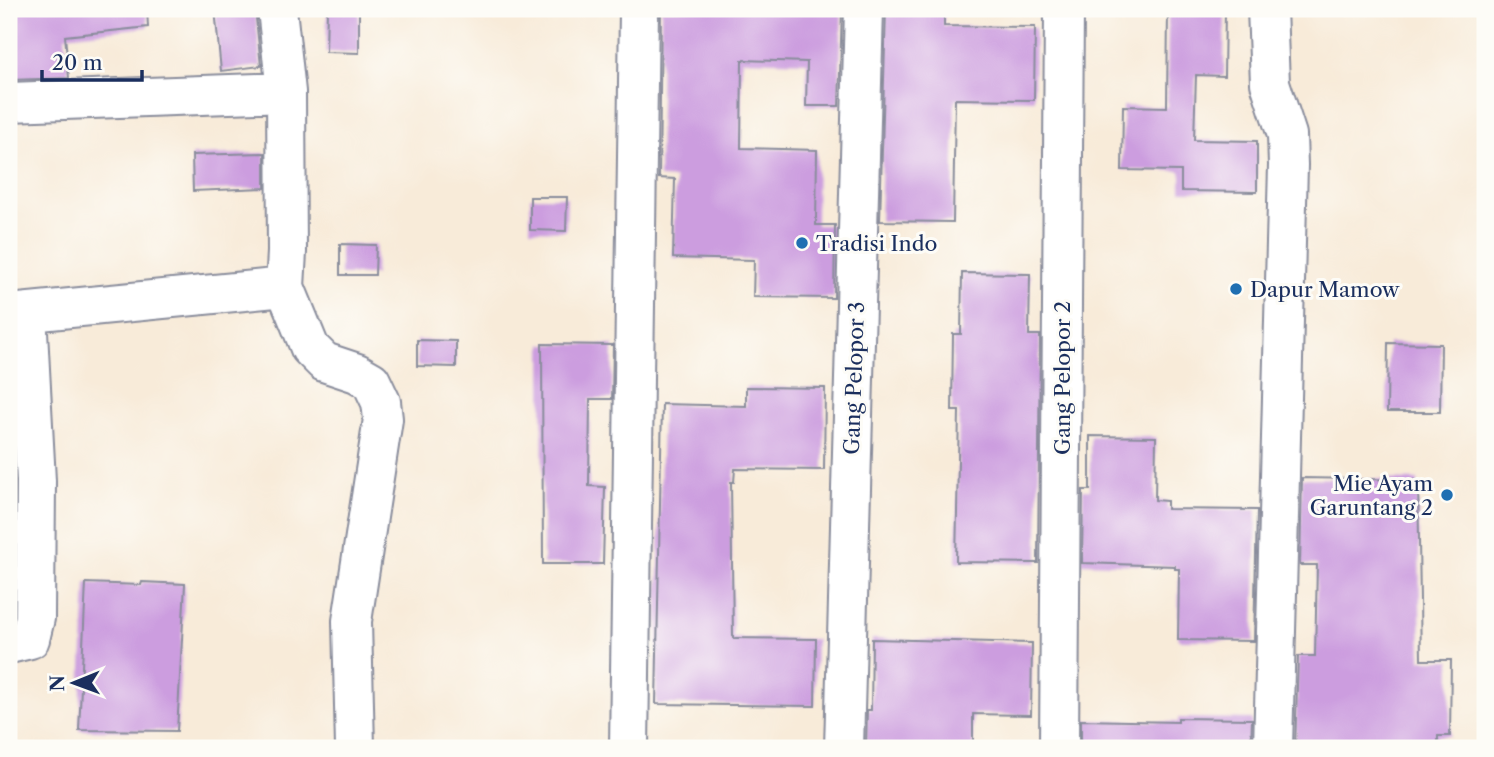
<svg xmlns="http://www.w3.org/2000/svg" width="1494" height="757" viewBox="0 0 1494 757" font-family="'Libre Caslon Text',serif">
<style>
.building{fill:#cc9ddf}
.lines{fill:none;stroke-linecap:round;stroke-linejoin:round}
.street-casing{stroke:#8a8d9c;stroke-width:42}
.street{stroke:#fff;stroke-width:38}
.poi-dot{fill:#1f6fb2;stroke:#fdfcf7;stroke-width:2.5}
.labels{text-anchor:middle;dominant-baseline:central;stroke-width:6;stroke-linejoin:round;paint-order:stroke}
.poi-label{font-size:21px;fill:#1b2f5e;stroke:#fdfcf7;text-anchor:start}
.street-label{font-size:21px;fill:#1b2f5e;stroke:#fdfcf7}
</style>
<rect width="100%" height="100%" fill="#fdfcf7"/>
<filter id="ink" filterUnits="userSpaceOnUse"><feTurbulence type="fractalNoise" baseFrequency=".0143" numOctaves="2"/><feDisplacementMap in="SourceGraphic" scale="14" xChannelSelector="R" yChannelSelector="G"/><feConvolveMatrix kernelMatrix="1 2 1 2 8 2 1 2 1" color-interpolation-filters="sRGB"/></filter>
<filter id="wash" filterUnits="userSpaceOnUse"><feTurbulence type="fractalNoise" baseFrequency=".00686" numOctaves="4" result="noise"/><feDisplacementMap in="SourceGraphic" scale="28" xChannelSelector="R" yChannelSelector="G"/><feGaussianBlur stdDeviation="1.57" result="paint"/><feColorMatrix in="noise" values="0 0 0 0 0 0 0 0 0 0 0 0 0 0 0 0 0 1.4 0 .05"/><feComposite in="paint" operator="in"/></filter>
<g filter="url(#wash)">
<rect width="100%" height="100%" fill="#f8ebd9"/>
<g id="blocks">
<path class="building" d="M9 9H147L148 27 65 36 69 78 9 80Z
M215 9H255L261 66 221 71Z
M327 9H359V53L326 52Z
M661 9H842L839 106H806L807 62 742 60 741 148 817 150 816 225H835L834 298 753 297 754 260 673 258 675 179 659 178Z
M886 9H944V26L1035 27 1034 100 955 99 953 222 880 221Z
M1168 9H1225L1224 76 1196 75 1194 140 1257 141V192L1181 191V171L1122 170 1123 106 1167 107Z
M265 153V188L193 191 192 155Z
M530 197H567L566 231 530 230Z
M340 244 376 245 375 275H340Z
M962 273 1030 274 1029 335H1040L1038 563 956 562 959 411H952L953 334H961Z
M417 340 456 341V367L417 366Z
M1388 343 1441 344 1440 412H1387Z
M542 344 613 345 612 399H590L589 486 605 487 603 564H543Z
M746 387 825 388 824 470 735 469 734 482H731L733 638 816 639 815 706 656 704 662 404 746 406Z
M1090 436 1156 437 1155 500 1167 501V509L1257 510 1254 641 1178 640 1179 569H1175V566L1082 563 1083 490H1090Z
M1302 478 1418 480 1421 660H1451L1450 736H1438V748H1295L1298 656H1315L1317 565H1300Z
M142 582 185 584 177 731 79 730 86 583 141 585Z
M872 639 1032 643 1031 715 973 714V748H866L867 710H871Z
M1178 718 1252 719 1251 748H1081V720L1178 722Z"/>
</g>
</g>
<g filter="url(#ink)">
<use href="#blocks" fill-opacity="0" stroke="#8a8d9c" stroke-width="2"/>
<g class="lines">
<g class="street-casing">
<path id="street" d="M277 9 286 92 287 252 285 287 310 348 324 362 357 373 371 381 381 402 383 419 352 621 355 748
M1267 9 1270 83 1287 135 1288 165 1273 748
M9 102 286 92
M9 314 285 287
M9 644 30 639 35 618 36 481 27 313
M629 748 639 9
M844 748 864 9
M1059 748 1064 9"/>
</g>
<use href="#street" class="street"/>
</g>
</g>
<g class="poi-dot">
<circle cx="802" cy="243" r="7"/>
<circle cx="1236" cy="289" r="7"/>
<circle cx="1447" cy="495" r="7"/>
</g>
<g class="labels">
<g class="poi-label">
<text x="816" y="243">Tradisi Indo</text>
<text x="1250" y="289">Dapur Mamow</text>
<text x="1433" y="483" text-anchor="end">Mie Ayam<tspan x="1433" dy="24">Garuntang 2</tspan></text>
</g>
<g class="street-label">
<text transform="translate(854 378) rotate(-88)">Gang Pelopor 3</text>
<text transform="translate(1062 378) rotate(-90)">Gang Pelopor 2</text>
</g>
</g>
<rect width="1494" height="757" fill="none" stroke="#fdfcf7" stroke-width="35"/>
<g transform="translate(74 683) rotate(269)" stroke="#fdfcf7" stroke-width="5" paint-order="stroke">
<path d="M0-5L12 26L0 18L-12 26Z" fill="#1b2f5e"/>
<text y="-10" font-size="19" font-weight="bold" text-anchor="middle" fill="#1b2f5e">N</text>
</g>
<path d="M42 70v10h100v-10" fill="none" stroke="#1b2f5e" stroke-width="3.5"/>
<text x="52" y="70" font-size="21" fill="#1b2f5e" stroke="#fdfcf7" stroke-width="5" paint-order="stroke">20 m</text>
</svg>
